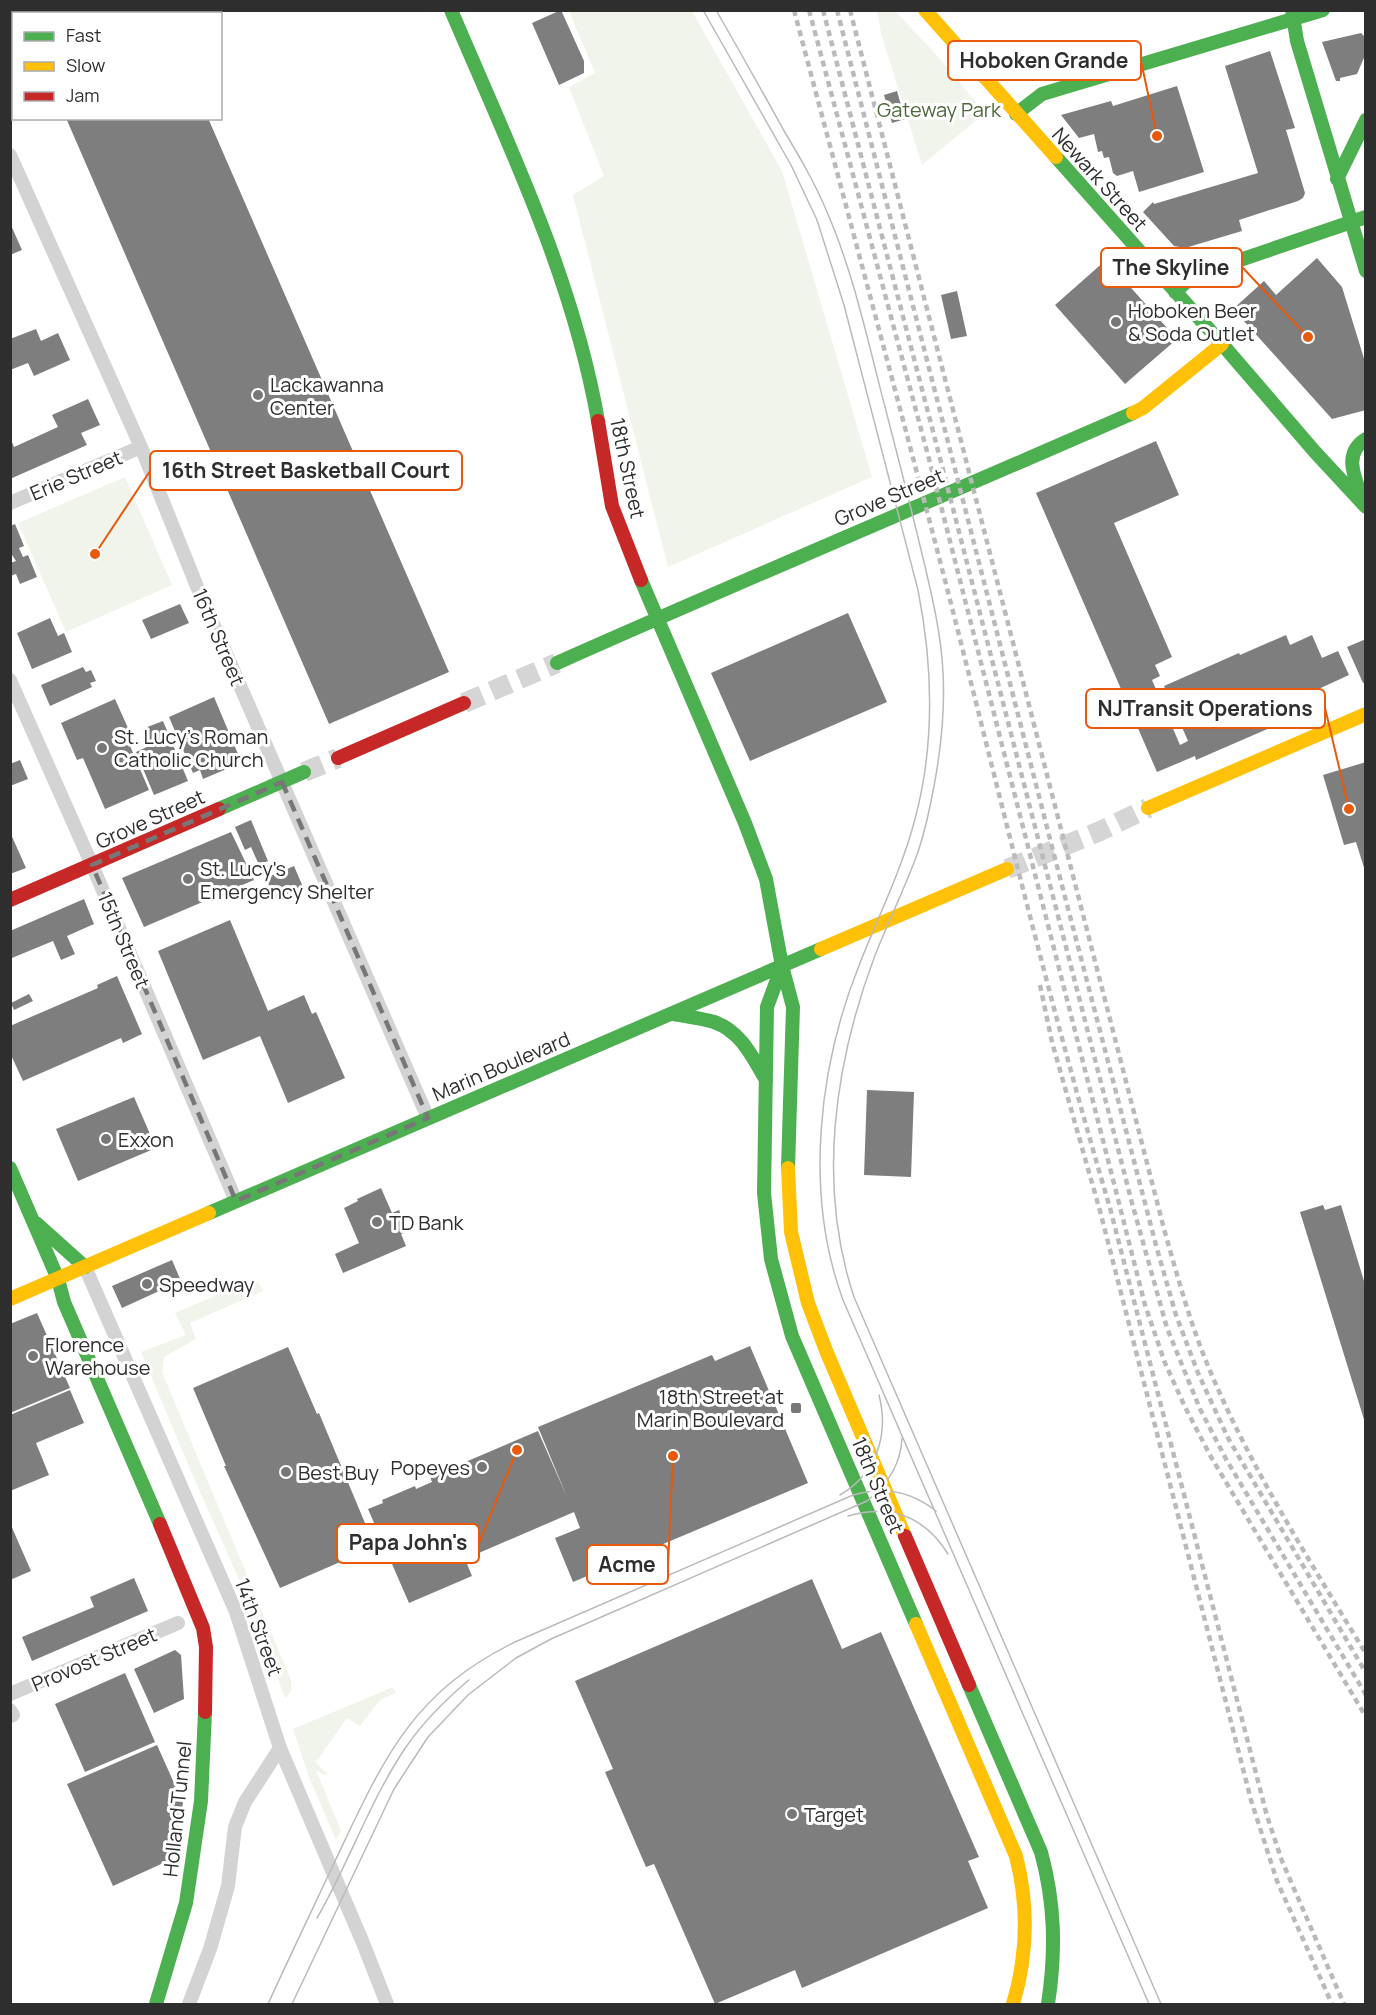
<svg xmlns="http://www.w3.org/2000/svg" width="1376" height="2015" viewBox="0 0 1376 2015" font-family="Manrope,sans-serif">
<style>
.green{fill:#f0f4eb}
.building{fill:#7e7e7e}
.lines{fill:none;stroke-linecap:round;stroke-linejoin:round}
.secondary-tunnel{stroke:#d5d5d5;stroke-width:20;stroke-dasharray:20 10;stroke-linecap:butt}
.street{stroke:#d3d3d3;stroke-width:14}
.fast{stroke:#4caf50;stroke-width:14}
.slow{stroke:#ffc107;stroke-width:14}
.jam{stroke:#c62828;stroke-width:14}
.tram{stroke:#bababa;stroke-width:1.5}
.rail{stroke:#bababa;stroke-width:4.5;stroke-dasharray:6 4.5;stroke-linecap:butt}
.marked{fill:none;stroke:#777;stroke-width:4.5;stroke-dasharray:12 8;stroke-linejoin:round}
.poi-dot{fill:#777;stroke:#fff;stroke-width:2}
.labels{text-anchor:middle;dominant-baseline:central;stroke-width:6;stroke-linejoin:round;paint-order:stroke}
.park-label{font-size:20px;fill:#4e693c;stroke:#fff}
.street-label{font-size:20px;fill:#2e2e2e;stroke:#fff}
.poi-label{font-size:20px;fill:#2e2e2e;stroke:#fff;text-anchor:start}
.leader{fill:none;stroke:#e8590c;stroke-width:2}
.callout-dot{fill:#e8590c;stroke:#fff;stroke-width:2}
.callout{fill:#fff;stroke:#e8590c;stroke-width:2}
.callout-label{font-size:21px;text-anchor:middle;font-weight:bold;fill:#2e2e2e}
</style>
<rect width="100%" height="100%" fill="#fff"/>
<path class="green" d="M569 11H692L782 171 872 477 668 567 573 195 604 176 569 87 595 73Z
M877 11H895L934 52 985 113 922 165 881 33Z
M125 477 172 585 66 632 18 523Z
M256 1278 263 1291 190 1323 196 1339 164 1357 162 1372 291 1680C292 1689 292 1692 285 1698L253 1611 190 1469 141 1352 186 1335 175 1313Z
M393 1687 396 1693 380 1700 360 1726 347 1718 316 1762 327 1774 324 1775 316 1770 341 1831 336 1840 309 1777 293 1729Z"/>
<path class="building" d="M561 10 584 61V73L559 85 532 23Z
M1361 33 1366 38V53L1357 74 1340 78V81H1336L1322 42Z
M1270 51 1295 128 1286 130 1305 193 1303 198 1298 201 1239 220 1242 231 1185 248 1174 246 1143 212 1153 202 1154 204 1258 173 1225 66Z
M1177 86 1204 172 1139 192 1133 171 1117 176 1113 173 1109 157 1104 158 1102 151 1098 152 1094 134 1079 138 1061 115 1111 101 1113 106Z
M897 91 905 119 892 123 884 95Z
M66 118H208L449 672 329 724Z
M10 223 22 250 10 255Z
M1317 258 1342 287 1366 365V410L1332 419 1233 309 1264 281 1276 295Z
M1106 260 1177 339 1125 384 1055 305Z
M957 291 967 336 951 339 941 295Z
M36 329 41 341 58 333 70 360 34 376 28 363 10 370V339Z
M88 399 100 425 81 433 87 445 10 479V437L14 447 58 427 52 415Z
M1156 441 1179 495 1114 523 1172 657 1155 665 1160 676 1152 680 1180 745 1188 741 1164 686 1239 653 1240 655 1286 635 1290 645 1312 635 1322 658 1338 651 1349 675 1312 692 1318 707 1196 760 1195 756 1157 772 1036 493Z
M15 524 24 546 19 548 23 557 28 555 37 577 20 584 16 574 10 576V563L16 561 10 552V526Z
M180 604 189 623 151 639 142 620Z
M848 613 887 702 750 761 711 673Z
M50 618 58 636 64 633 72 652 32 669 17 633Z
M1366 639V682L1363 683 1347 647Z
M83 667 86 672 91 670 96 681 90 683 92 687 50 706 41 685Z
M214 697 238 754 232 756 236 765 203 779 200 770 193 773 169 717Z
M115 699 132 737 127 739 149 790 105 809 83 758 77 760 61 723Z
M163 721 188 781 154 795 136 752 149 746 142 729Z
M20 760 28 779 10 786V764Z
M1366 762V871H1365L1356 842 1344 845 1323 775Z
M251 820 268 861 259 865 251 847 245 850 235 827Z
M10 832 26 868 10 874Z
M231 832 254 880 144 927 122 878Z
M294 866 303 887 275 899 266 878Z
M84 899 94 924 67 936 75 954 61 960 53 941 12 958 10 931Z
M230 920 268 1011 304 995 312 1014 316 1012 345 1078 288 1103 260 1036 203 1060 158 951Z
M117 976 142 1034 123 1043 121 1038 23 1081 10 1053V1026L98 988 97 985Z
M29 994 33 1001 14 1010 11 1003Z
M867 1090 914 1092 911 1177 864 1175Z
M134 1097 156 1148 78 1181 56 1129Z
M381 1188 392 1213 399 1210 408 1231 401 1234 406 1246 343 1273 335 1254 359 1243 344 1208 358 1201 357 1199Z
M1323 1205 1325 1210 1341 1205 1364 1281H1366V1426L1300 1212Z
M172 1260 181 1281 122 1308 112 1286Z
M37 1313 70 1388 10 1413V1324Z
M750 1346 808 1483 573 1582 555 1538 580 1528 574 1512 465 1559 472 1576 409 1603 368 1509 383 1503 382 1500 415 1486 416 1489 432 1482 430 1477 538 1431 567 1497 538 1427 712 1355 715 1361Z
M288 1347 317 1414 319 1413 375 1547 280 1588 224 1466H226L193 1388Z
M70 1390 84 1423 36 1443 49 1475 10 1491V1415Z
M10 1523 31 1571 10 1580Z
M134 1578 148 1611 32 1661 22 1637 94 1607 90 1597Z
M812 1579 842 1649 881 1632 979 1857 968 1861 988 1908 802 1988 795 1970 715 2004 654 1864 646 1867 605 1772 613 1769 575 1681Z
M175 1650 181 1655 184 1699 154 1713 134 1669Z
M125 1673 155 1742 85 1772 55 1704Z
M157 1745 183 1803 172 1859 113 1886 67 1784Z"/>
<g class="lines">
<path class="secondary-tunnel" d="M464 703 557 663
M304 772 338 758
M1007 869 1098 832 1148 808"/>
<path class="street" d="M173 10 174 14
M10 155 141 447 198 589 428 1118
M10 503 141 447
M10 680 92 865 236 1201
M85 1267 236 1612 280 1748 363 1943 387 2004
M10 1694 178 1623
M10 1710 13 1715 10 1716
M189 2004 210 1949 228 1886 235 1827 245 1802 280 1748"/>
<path class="fast" d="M451 10C508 144 573 277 598 421
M1292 10 1297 41 1366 271
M10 100 14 98
M1016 114 1042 94 1323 10
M1056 157 1222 344 1315 452 1366 507
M1337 179 1366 120
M1175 292 1193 276 1366 217
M1363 500C1355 478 1342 454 1366 439
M641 580 745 823 766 879 782 966 793 1007 788 1168
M557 663C748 578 941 497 1133 413
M219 809 304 772
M782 966 767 1007 764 1193 771 1259 792 1336 916 1624
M673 1014C687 1017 701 1018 714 1022 741 1031 753 1058 766 1080
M10 1168 58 1279 64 1302 160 1524
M209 1213 821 949
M36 1223 85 1267
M969 1685 1041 1852C1055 1903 1056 1951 1048 2004
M156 2004 186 1903 201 1801 205 1712"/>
<path class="slow" d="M925 10 1056 157
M208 14 215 10
M1133 413 1143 408 1222 344
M1148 808 1366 714
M821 949 1007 869
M788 1168 791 1232 808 1303 827 1353 905 1536
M10 1299 209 1213
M916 1624 1016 1856C1029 1907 1028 1954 1013 2004"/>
<path class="jam" d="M598 421 612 506 641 580
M338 758 464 703
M10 900 219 809
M160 1524 203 1628 206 1647 205 1712
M905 1536 969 1685"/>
<path class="tram" d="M703 10 791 165 817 220 844 305 918 590C933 666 935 744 915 819 902 869 879 915 860 963 818 1067 804 1194 843 1300L1149 2004
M716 10C739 50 761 89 783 129 799 156 815 183 827 212 854 274 868 342 885 407 898 457 911 508 923 558 932 596 941 633 943 672 945 709 941 749 934 786 930 808 925 831 918 852 905 888 888 922 874 958 834 1066 817 1186 854 1297L1161 2004
M840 1495C877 1473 889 1435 879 1395
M848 1516C891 1504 925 1517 948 1554
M317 1918C349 1863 370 1800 406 1747 424 1721 445 1700 469 1680
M268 2004C290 1956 313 1908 336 1859 383 1760 411 1693 515 1642L853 1495C883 1486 911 1491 936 1511
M292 2004 394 1789 428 1737 468 1695 516 1658 551 1639 867 1501C887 1485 901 1464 902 1438"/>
<path class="rail" d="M794 10C845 203 897 395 947 588 1000 795 1049 1003 1110 1208L1267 1816 1282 1861 1344 2004
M809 10 929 459 1145 1305 1165 1363 1185 1407 1211 1457 1366 1717
M823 10 941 462 1132 1203 1167 1328 1200 1409 1226 1459 1366 1695
M837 10 1059 874 1157 1249 1176 1315 1198 1373 1228 1438 1366 1673
M850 10 1164 1229C1178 1278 1191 1327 1211 1373 1253 1472 1311 1563 1366 1654
M1040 985 1052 1042 1100 1211 1251 1800 1277 1881 1332 2004"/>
</g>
<path class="marked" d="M282 782 428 1118 236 1201 92 865Z"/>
<g class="poi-dot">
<circle cx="1116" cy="322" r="6"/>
<circle cx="258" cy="395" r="6"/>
<circle cx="102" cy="748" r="6"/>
<circle cx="188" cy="879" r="6"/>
<circle cx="106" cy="1139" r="6"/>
<circle cx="377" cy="1222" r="6"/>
<circle cx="147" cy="1284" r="6"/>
<circle cx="33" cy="1356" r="6"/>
<rect x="790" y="1402" width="12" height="12" rx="3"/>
<circle cx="482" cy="1467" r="6"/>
<circle cx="286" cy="1472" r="6"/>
<circle cx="792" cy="1814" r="6"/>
</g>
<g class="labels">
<g class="park-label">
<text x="939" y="109">Gateway Park</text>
</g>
<g class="street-label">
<text transform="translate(1100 179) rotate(48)">Newark Street</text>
<text transform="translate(628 468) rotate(78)">18th Street</text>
<text transform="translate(76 475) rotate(-23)">Erie Street</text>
<text transform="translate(889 497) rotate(-23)">Grove Street</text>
<text transform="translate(219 637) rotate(67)">16th Street</text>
<text transform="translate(150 819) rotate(-24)">Grove Street</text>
<text transform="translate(124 940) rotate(67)">15th Street</text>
<text transform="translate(501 1066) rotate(-23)">Marin Boulevard</text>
<text transform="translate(878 1485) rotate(67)">18th Street</text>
<text transform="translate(259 1627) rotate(70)">14th Street</text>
<text transform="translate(94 1659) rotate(-23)">Provost Street</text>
<text transform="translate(177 1809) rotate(-84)">Holland Tunnel</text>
</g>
<g class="poi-label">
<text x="1128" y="310">Hoboken Beer<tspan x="1128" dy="23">&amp; Soda Outlet</tspan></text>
<text x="270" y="384">Lackawanna<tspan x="270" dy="23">Center</tspan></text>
<text x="114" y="736">St. Lucy's Roman<tspan x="114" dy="23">Catholic Church</tspan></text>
<text x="200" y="868">St. Lucy's<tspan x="200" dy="23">Emergency Shelter</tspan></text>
<text x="118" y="1139">Exxon</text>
<text x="389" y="1222">TD Bank</text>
<text x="159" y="1284">Speedway</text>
<text x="45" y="1344">Florence<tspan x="45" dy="23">Warehouse</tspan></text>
<text x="784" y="1396" text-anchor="end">18th Street at<tspan x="784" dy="23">Marin Boulevard</tspan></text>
<text x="470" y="1467" text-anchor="end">Popeyes</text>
<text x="298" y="1472">Best Buy</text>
<text x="804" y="1814">Target</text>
</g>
</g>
<path class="leader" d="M1157 136L1141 61M1308 337L1242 267M95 554L150 471M1349 809L1325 708M517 1450L479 1543M673 1456L668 1565"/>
<g class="callout-dot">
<circle cx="1157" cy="136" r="6"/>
<circle cx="1308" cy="337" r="6"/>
<circle cx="95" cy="554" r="6"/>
<circle cx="1349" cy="809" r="6"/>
<circle cx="517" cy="1450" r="6"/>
<circle cx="673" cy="1456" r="6"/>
</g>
<g class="callout">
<rect x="948" y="41" width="193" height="39" rx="6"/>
<rect x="1101" y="248" width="141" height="39" rx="6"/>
<rect x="150" y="451" width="312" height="39" rx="6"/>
<rect x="1086" y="689" width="239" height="39" rx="6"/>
<rect x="337" y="1524" width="142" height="39" rx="6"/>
<rect x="587" y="1545" width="81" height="39" rx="6"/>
</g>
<g class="callout-label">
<text x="1044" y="68">Hoboken Grande</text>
<text x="1171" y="275">The Skyline</text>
<text x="306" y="478">16th Street Basketball Court</text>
<text x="1205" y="716">NJTransit Operations</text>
<text x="408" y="1550">Papa John's</text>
<text x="627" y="1572">Acme</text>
</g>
<rect width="1376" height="2015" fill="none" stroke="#2e2e2e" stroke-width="24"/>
<rect x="12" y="12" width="210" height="108" fill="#ffffff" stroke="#ababab" stroke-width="1.5"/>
<rect x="24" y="32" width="30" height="9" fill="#4caf50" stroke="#ababab" stroke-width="1.5"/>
<text x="66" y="42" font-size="18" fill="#2e2e2e">Fast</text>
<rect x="24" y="62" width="30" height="9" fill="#ffc107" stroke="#ababab" stroke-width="1.5"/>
<text x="66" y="72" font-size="18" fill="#2e2e2e">Slow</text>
<rect x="24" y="92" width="30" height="9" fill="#c62828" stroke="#ababab" stroke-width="1.5"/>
<text x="66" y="102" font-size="18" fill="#2e2e2e">Jam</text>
</svg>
